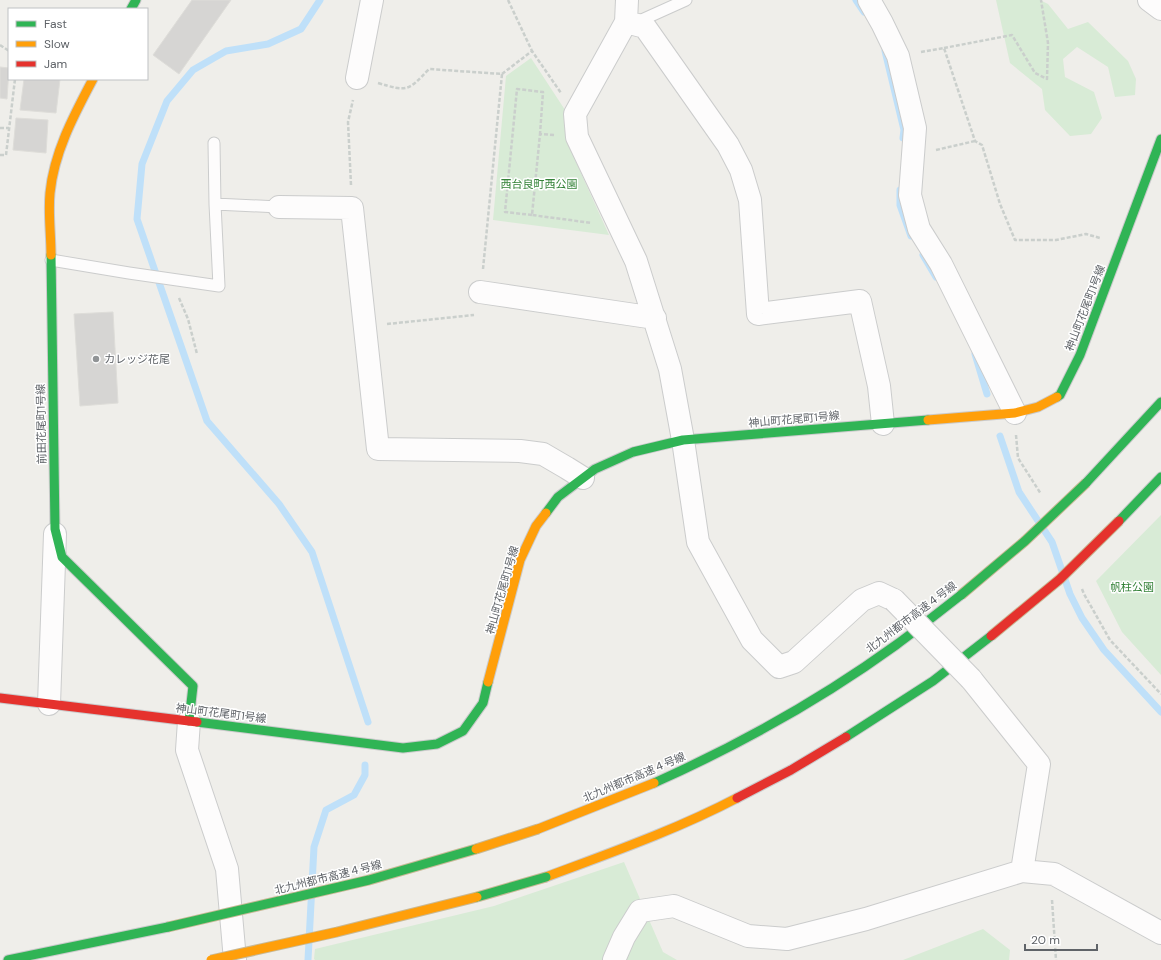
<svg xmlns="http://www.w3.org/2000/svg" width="1161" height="960" viewBox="0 0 1161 960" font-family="'DM Sans','Noto Sans JP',sans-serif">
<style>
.green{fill:#d8ebd6}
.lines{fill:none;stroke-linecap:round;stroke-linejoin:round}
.stream{stroke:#bfe0f9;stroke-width:7}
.building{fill:#d6d5d3;stroke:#deddd9}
.lane-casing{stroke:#cbcccc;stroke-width:13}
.street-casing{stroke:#cbcccc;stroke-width:24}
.fast-casing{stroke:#cacacb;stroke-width:11}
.slow-casing{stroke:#cacacb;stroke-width:11}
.jam-casing{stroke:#cacacb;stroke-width:11}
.path{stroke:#cacfcc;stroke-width:2.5;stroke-dasharray:4 2;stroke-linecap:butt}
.lane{stroke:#fdfcfc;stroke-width:11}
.street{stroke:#fdfcfc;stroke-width:22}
.fast{stroke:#30b455;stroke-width:9}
.slow{stroke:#ff9f0a;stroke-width:9}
.jam{stroke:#e5322d;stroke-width:9}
.street-bridge-casing{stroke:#cbcccc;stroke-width:24;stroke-linecap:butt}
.fast-bridge-casing{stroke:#c8b996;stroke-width:11;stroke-linecap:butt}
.slow-bridge-casing{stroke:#c8b996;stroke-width:11;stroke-linecap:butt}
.jam-bridge-casing{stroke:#c8b996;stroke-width:11;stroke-linecap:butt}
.street-bridge{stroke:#fdfcfc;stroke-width:22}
.fast-bridge{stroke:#30b455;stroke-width:9}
.slow-bridge{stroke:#ff9f0a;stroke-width:9}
.jam-bridge{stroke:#e5322d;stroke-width:9}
.poi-dot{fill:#919496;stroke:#fff;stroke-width:1.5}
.labels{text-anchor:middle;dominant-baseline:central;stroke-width:3;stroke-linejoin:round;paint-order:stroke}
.park-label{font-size:11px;fill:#348238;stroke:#fff}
.street-label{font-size:11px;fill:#5f6368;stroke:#fff}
.poi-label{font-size:11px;fill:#5f6368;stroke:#fff;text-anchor:start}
</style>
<rect width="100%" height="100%" fill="#efeeea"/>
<path class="green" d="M996 0H1040L1048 4 1068 29 1088 22 1128 61 1136 79 1135 95 1115 97 1108 67 1077 47 1063 59 1065 77 1094 92 1102 118 1091 134 1070 136 1045 110 1042 89 1010 63Z
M531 58 567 113 566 140 609 235 493 220 506 76Z
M1161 515V675L1122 632 1096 581Z
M624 862 663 952 677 960H315L314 959 315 949 494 906Z
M983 929 1010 950 1009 960H903Z"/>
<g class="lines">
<path class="stream" d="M320 0 301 29 268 44 226 51 193 70 167 101 142 164 137 219 207 421 279 504 312 552 368 722
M856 0 864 12
M885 51 904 130 903 138
M900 190V205L911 236
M923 255 936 277
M975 354 987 394
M1000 436 1019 492 1052 542 1070 594 1082 618 1104 650 1161 712
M308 960 314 847 326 810 354 795 365 775V765"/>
</g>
<path class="building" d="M192 0H231L179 74 153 55Z
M0 67 9 68 7 99 0 98Z
M24 79H60L56 113 20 110Z
M16 118 48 120 46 153 13 150Z
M113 312 118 403 80 406 74 314Z"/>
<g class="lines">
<g class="lane-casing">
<path id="lane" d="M635 23 686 0
M214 143 215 204 279 207
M51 260 129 273 219 286 215 204"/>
</g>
<g class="street-casing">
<path id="street" d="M627 0 626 22 575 114 577 137 636 261 670 369 683 440 698 542 752 640 779 667 794 662 862 600 879 593 894 600
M869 0 882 23 898 56 915 128 910 195 919 229 941 264 1015 413
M1149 0 1161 9
M626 22 645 27 728 145 741 170 750 200 758 314 860 301 879 386 883 424
M357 78 372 0
M279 207 352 208 378 449 520 451 543 454 567 468 583 478
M480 292 655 318
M971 679 1039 764 1022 871
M49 704 55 534
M189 721 187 750 227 869 235 960
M614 960 624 937 640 911 674 906 748 936 787 939 866 919 1022 871 1054 874 1161 933"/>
</g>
<g class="fast-casing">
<path id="fast" d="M131 9 136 0
M51 255 55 529 62 557 193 686 189 721
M1057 397 1060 395 1080 355 1161 139
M1086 483 1161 402
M546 513 558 497 595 469 633 452 683 440 928 420
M1119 521 1161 477
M197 722 403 748 437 744 463 731 483 703 488 682
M846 737 933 681 991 636
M654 783C739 745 820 700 896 645 918 629 939 612 961 595
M8 960 168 927"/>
</g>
<g class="slow-casing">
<path id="slow" d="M51 255C51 234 48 213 50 193 54 152 74 115 93 79
M928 420 1015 413 1038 407 1057 397
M488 682 520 560 536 526 546 513
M538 829 654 783
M546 877C610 853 676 830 737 798"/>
</g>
<g class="jam-casing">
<path id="jam" d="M0 698 197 722
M737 798 791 770 846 737"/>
</g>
<path class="path" d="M508 0 532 51
M0 45 9 51
M944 48 1012 35 1035 73 1047 79 1048 43 1041 0
M921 52 944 48 975 141 982 145 1000 204 1015 240H1056L1086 234 1100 238
M502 74 532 51 561 93
M378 83C408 92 408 91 429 69L502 74 483 269
M0 128H9
M554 135 540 134 532 215 592 223
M936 150 975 141
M0 155H6L15 79
M351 185 348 122 353 100
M532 215 505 212 517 89 543 92 540 134
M179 298 188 319 197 354
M387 324 474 315
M1016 435 1018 458 1041 494
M1082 589 1084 594 1110 640 1161 694
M1052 900 1056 960"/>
<use href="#lane" class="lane"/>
<use href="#street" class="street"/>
<use href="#fast" class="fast"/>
<use href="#slow" class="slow"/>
<use href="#jam" class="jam"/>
<g class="street-bridge-casing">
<path id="street-bridge" d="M894 600 971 679"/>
</g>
<g class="fast-bridge-casing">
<path id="fast-bridge" d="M961 595 1025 541 1086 483
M477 897 546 877
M168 927 369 880 476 849"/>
</g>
<g class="slow-bridge-casing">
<path id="slow-bridge" d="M476 849 538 829
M211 960 337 932 477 897"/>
</g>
<g class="jam-bridge-casing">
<path id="jam-bridge" d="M991 636 1060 579 1119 521"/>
</g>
<use href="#street-bridge" class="street-bridge"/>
<use href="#fast-bridge" class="fast-bridge"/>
<use href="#slow-bridge" class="slow-bridge"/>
<use href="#jam-bridge" class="jam-bridge"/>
</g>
<circle class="poi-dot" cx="96" cy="359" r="4"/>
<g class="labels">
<g class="park-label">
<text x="539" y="184">西台良町西公園</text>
<text x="1132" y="587">帆柱公園</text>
</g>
<g class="street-label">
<text transform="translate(1085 308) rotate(-69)">神山町花尾町1号線</text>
<text transform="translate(794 419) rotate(-5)">神山町花尾町1号線</text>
<text transform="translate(41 424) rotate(-91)">前田花尾町1号線</text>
<text transform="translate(502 590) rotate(-74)">神山町花尾町1号線</text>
<text transform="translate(911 617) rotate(-37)">北九州都市高速４号線</text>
<text transform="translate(221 713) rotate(7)">神山町花尾町1号線</text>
<text transform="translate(634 777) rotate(-23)">北九州都市高速４号線</text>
<text transform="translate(328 877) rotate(-14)">北九州都市高速４号線</text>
</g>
<g class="poi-label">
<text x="104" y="359">カレッジ花尾</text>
</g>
</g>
<rect x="8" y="8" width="140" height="72" fill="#ffffff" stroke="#bfc1c3"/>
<rect x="16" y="21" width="20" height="6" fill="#30b455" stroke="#bfc1c3"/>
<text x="44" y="28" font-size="12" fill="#5f6368">Fast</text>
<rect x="16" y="41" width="20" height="6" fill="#ff9f0a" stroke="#bfc1c3"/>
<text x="44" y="48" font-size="12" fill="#5f6368">Slow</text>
<rect x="16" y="61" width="20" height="6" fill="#e5322d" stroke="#bfc1c3"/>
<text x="44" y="68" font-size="12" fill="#5f6368">Jam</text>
<path d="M1025 944v6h72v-6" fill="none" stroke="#5f6368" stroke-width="2"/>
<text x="1031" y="944" font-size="12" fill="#5f6368" stroke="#ffffff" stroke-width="3" paint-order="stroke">20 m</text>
</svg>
